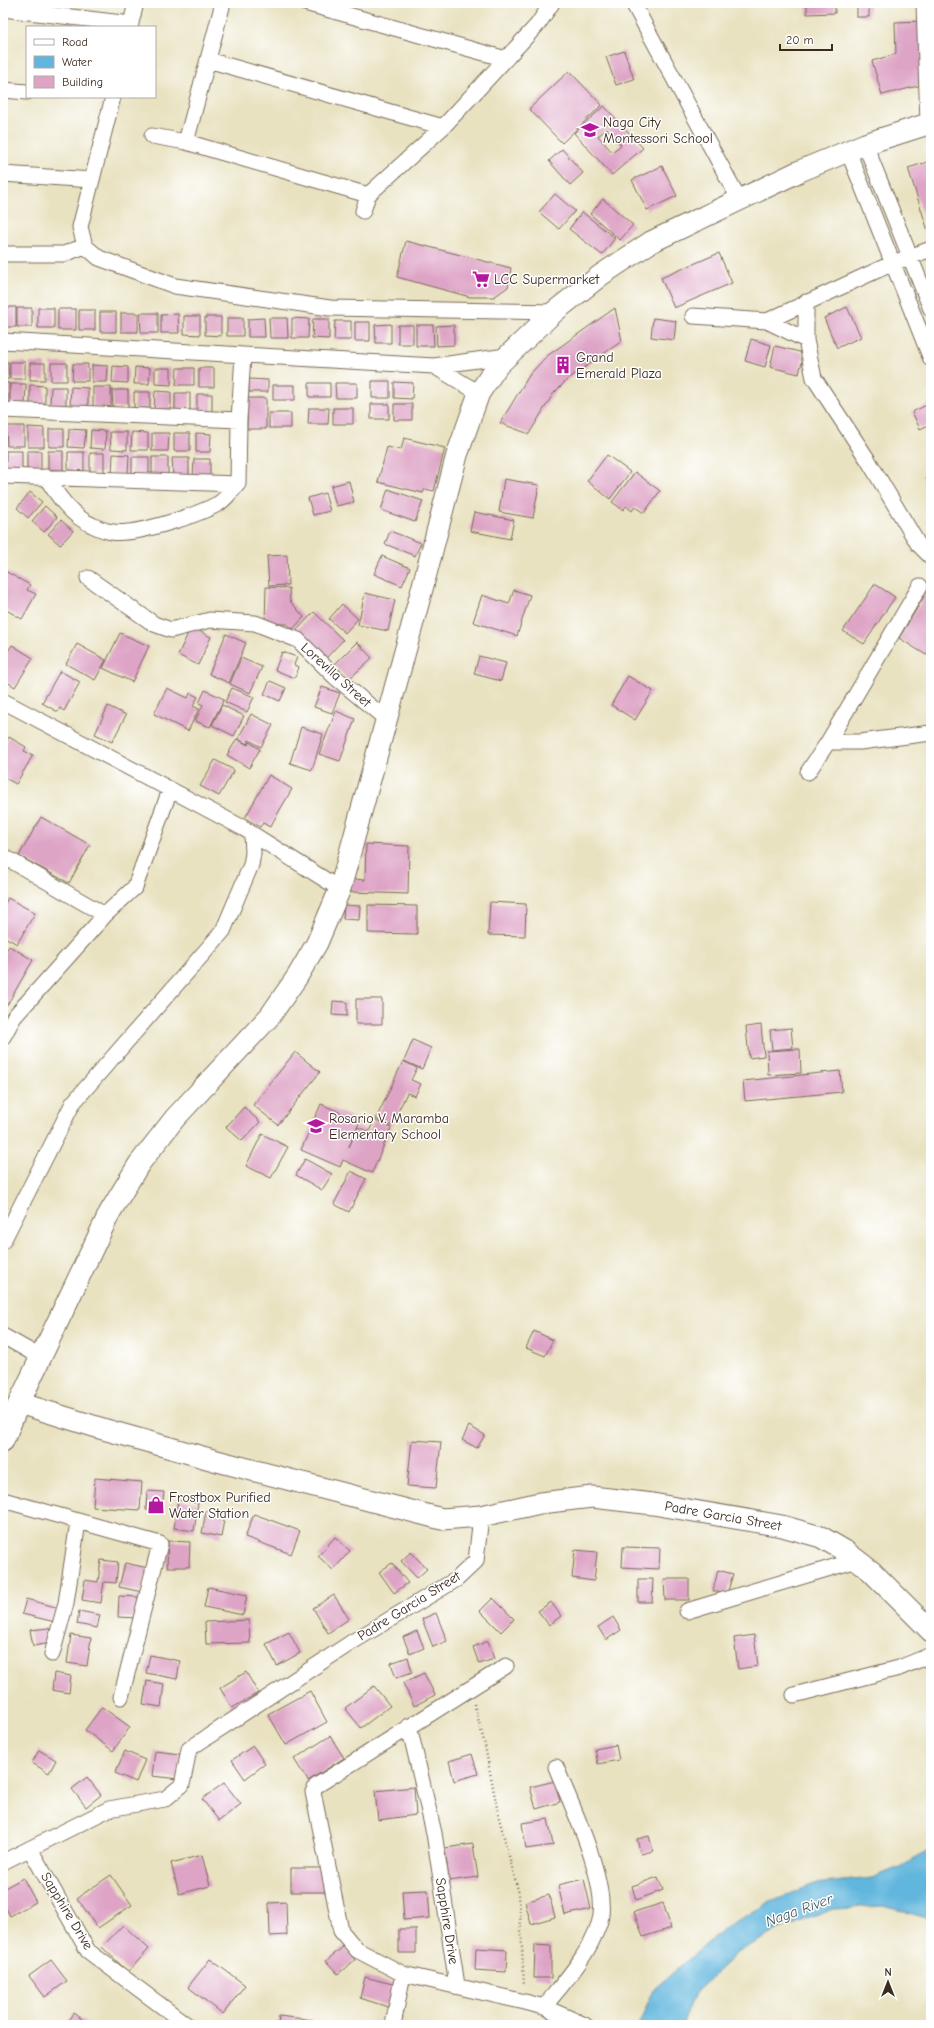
<svg xmlns="http://www.w3.org/2000/svg" width="934" height="2028" viewBox="0 0 934 2028" font-family="'Comic Neue',sans-serif">
<style>
.water{fill:#60b6dd;stroke:#4e707e}
.building{fill:#dea4c6;fill-rule:evenodd}
.lines{fill:none;stroke-linecap:round;stroke-linejoin:round}
.street-casing{stroke:#786a57;stroke-width:17}
.secondary-casing{stroke:#786a57;stroke-width:23}
.path{stroke:#786a57;stroke-width:2.5;stroke-dasharray:1 3;stroke-linecap:butt}
.street{stroke:#fff;stroke-width:15}
.secondary{stroke:#fff;stroke-width:21}
.labels{text-anchor:middle;dominant-baseline:central;stroke-width:3;stroke-linejoin:round;paint-order:stroke}
.poi-label{font-size:14px;fill:#3b2a1e;stroke:#fff;text-anchor:start}
.street-label{font-size:14px;fill:#3b2a1e;stroke:#fff}
.water-label{font-size:15px;font-style:italic;fill:#485b61;stroke:#fff}
</style>
<rect width="100%" height="100%" fill="#fff"/>
<filter id="ink" filterUnits="userSpaceOnUse"><feTurbulence type="fractalNoise" baseFrequency=".025" numOctaves="2"/><feDisplacementMap in="SourceGraphic" scale="8" xChannelSelector="R" yChannelSelector="G"/><feConvolveMatrix kernelMatrix="1 2 1 2 8 2 1 2 1" color-interpolation-filters="sRGB"/></filter>
<filter id="wash" filterUnits="userSpaceOnUse"><feTurbulence type="fractalNoise" baseFrequency=".012" numOctaves="4" result="noise"/><feDisplacementMap in="SourceGraphic" scale="16" xChannelSelector="R" yChannelSelector="G"/><feGaussianBlur stdDeviation="0.9" result="paint"/><feColorMatrix in="noise" values="0 0 0 0 0 0 0 0 0 0 0 0 0 0 0 0 0 1.4 0 .05"/><feComposite in="paint" operator="in"/></filter>
<g filter="url(#wash)">
<rect width="100%" height="100%" fill="#e9e2c1"/>
<path class="water" d="M929 1851H931V1919L883 1906 834 1909 779 1930 738 1952 697 1991 688 2006 683 2025H638L654 1989 724 1929 766 1904 814 1884 872 1878 902 1866Z"/>
<g id="blocks">
<path class="building" d="M807 3H835V13L807 14Z
M857 3H869V17H857Z
M922 21V85L882 95 872 61 896 54 895 22Z
M624 51 634 79 616 85 606 57Z
M569 71 602 105 562 143 529 109Z
M604 106 643 148 612 175 574 133ZM607 129 621 145 612 152 598 136Z
M562 149 583 173 570 185 549 161Z
M931 161V230L928 231 908 168Z
M662 166 677 196 647 210 632 180Z
M555 194 575 211 559 229 539 212Z
M603 199 633 225 620 240 590 214Z
M582 212 615 238 602 255 569 229Z
M406 241 511 268 508 287 494 297H470L397 277Z
M719 253 732 283 674 308 661 278Z
M3 307H16V327H3Z
M847 307 861 337 837 348 824 318Z
M17 308H32V327H17Z
M38 308H54V328H38Z
M615 308 622 341 568 379 553 394 529 434 500 423 530 374 547 356Z
M58 309H76V330H58Z
M79 310H95V330H79Z
M100 312H116V332H100Z
M121 313H138V332H121Z
M140 313H158V333H141Z
M178 314 179 333H161V315Z
M184 316H200V335L184 334Z
M205 317H221V336L205 335Z
M227 318H243V336H227Z
M264 318 265 337H248V319Z
M269 318H287L288 338H270Z
M292 318 309 319 308 338H292Z
M653 318 676 321 674 340 651 337Z
M313 319H329V339L312 338Z
M335 321H351V340H334Z
M355 322H370V341H355Z
M391 324V343H376L375 325Z
M398 325H413V344H398Z
M416 325H433L434 346H416Z
M454 325V345L437 346 436 326Z
M751 339 771 345 765 367 745 361Z
M775 346 804 353 799 374 770 367Z
M3 362H8L9 379 3 380Z
M10 362H25V379H10Z
M30 363H45V380H30Z
M51 363H67V381H51Z
M73 364H88V381H72Z
M92 365 108 366 107 382H92Z
M113 366 128 367V383L112 382Z
M135 367 150 368 149 384H134Z
M155 368H171V385L155 384Z
M177 368H194V385H176Z
M199 368H214V387H199Z
M249 379 268 380V392H249Z
M372 381H390V398H372Z
M394 382 413 383 412 399 394 398Z
M3 383H9V405H3Z
M309 383H330V397H309Z
M335 383H357V398H336Z
M10 384H26L25 404H10Z
M30 385 45 386V404H30Z
M273 385H295V400H273Z
M51 387H66V405H50Z
M71 387 88 388V407H70Z
M93 387H111V408H93Z
M112 390H128V408H113Z
M155 391 171 392V409H154Z
M134 392H150V408H134Z
M175 393H190V410H175Z
M197 394H212V413H197Z
M248 398H266V429H247Z
M931 403V424L920 429 912 412Z
M371 404H389V419H371Z
M394 404H412V420H394Z
M309 408H329L328 424H308Z
M333 408H353V424H333Z
M269 413H291V428H269Z
M3 426H5V446H3Z
M6 426H24V446H7Z
M28 427 44 428V447H28Z
M49 429H64V447H49Z
M69 429 86 430 84 448 68 447Z
M91 430 106 431 105 449 90 448Z
M110 432H127V450L111 449Z
M132 432 148 433V450H131Z
M152 433H169L168 451H152Z
M174 433H190V451H174Z
M196 433 211 434 210 452H196Z
M404 438 445 448 434 491 425 489 423 493 378 482 387 447 401 450Z
M3 450H5V469H3Z
M6 451H22V470H6Z
M27 451H41V470H27Z
M48 451H63V470H48Z
M68 452H84V471L68 470Z
M90 453H104V473H90Z
M113 454 129 455 128 474H112Z
M607 455 630 472 610 499 587 481Z
M132 457H149V475H132Z
M152 457H168V475H152Z
M172 458H189V476H173Z
M194 459H210V477H193Z
M635 472 660 491 644 513 635 507 632 511 626 506 623 510 612 502Z
M931 476V490L926 478Z
M504 479 539 485 533 518 499 512Z
M349 481 354 502 336 506 331 486Z
M388 489 423 501 415 522 381 510Z
M30 492 42 502 28 518 17 508Z
M325 493 330 511 313 515 308 498Z
M45 506 57 517 44 532 32 521Z
M474 512 514 520 510 539 470 531Z
M61 520 73 531 60 545 48 534Z
M390 531 421 543 415 556 385 544Z
M287 555 288 585 269 586 267 556Z
M382 556 410 568 402 586 374 574Z
M3 570 30 585 27 590 36 594 22 619 3 608Z
M875 584 895 597 864 644 843 631Z
M931 585V646L926 655 899 638Z
M266 587 289 588 290 601 304 617 293 629 287 624H265Z
M514 590 530 595 517 636 473 622 482 595 509 604Z
M365 593 395 600 388 631 358 625Z
M342 604 358 619 345 633 329 619Z
M314 612 343 640 325 659 296 631Z
M191 627 211 637 198 665 178 655Z
M120 633 149 646 132 682 103 668Z
M226 634 246 643 229 683 209 674Z
M357 642 372 658 348 680 334 665Z
M77 644 106 660 95 680 66 664Z
M12 645 33 658 15 687 7 682 4 686 3 659Z
M282 652 297 657 294 665 299 667 295 678 275 670Z
M479 656 506 663 501 681 474 674Z
M241 658 262 667 250 693 230 684Z
M60 671 80 682 64 711 60 708 58 712 42 703Z
M628 676 653 691 635 720 611 705Z
M270 681 286 688 280 701 264 694Z
M322 687 340 693 332 713 314 707Z
M167 688 188 698 190 693 198 697 193 706 199 709 188 731 154 714Z
M232 688 254 697 247 712 225 702Z
M205 690 224 699 210 727 195 721 203 705 199 703Z
M222 705 244 716 234 736 212 725Z
M108 706 126 715 112 742 95 734Z
M336 711 355 719 340 761 319 754Z
M251 714 273 725 261 747 249 740 247 744 238 739Z
M301 727 323 734 312 770 290 763Z
M9 737 26 747 24 751 33 755 16 784 3 777V747Z
M237 739 248 745 249 742 260 749 249 768 227 755Z
M215 760 234 770 219 796 200 786Z
M269 775 292 789 270 827 263 823 260 827 245 818Z
M41 817 90 845 69 883 19 856Z
M366 844 409 846 408 894 351 892V879L365 880Z
M8 898 35 913 17 944 3 936V907Z
M490 902 526 904 525 936 488 935Z
M344 905 360 906 359 920 343 919Z
M368 905 417 906V934L368 933Z
M9 946 33 960 7 1005 3 1003V956Z
M356 999H382V1024H356Z
M333 1001 347 1002V1016L332 1015Z
M761 1025 764 1056 749 1058 746 1027Z
M791 1028 793 1048 772 1050 770 1030Z
M413 1040 431 1048 422 1069 404 1061Z
M800 1049 801 1073 768 1075 767 1051Z
M295 1052 320 1072 278 1125 253 1105Z
M403 1061 417 1068 411 1080 421 1084 415 1096 407 1093 391 1126 376 1119Z
M840 1071 842 1092 745 1101 743 1081Z
M321 1104 360 1121 349 1147 358 1127 369 1132 374 1120 391 1128 372 1173 343 1160 340 1167 301 1150Z
M244 1107 260 1122 242 1141 226 1127Z
M262 1134 288 1147 271 1178 246 1166Z
M305 1159 332 1174 322 1190 296 1175Z
M351 1171 366 1179 349 1212 334 1204Z
M534 1331 553 1340 545 1356 526 1348Z
M469 1426 485 1435 477 1448 462 1440Z
M412 1440 441 1442 436 1488 407 1486Z
M95 1478 142 1482 140 1510 93 1507Z
M147 1491 164 1492 162 1511 146 1510Z
M178 1500 198 1503 194 1531 174 1528Z
M206 1511 225 1514 221 1537 202 1533Z
M254 1514 300 1531 291 1554 245 1537Z
M335 1537 350 1551 333 1570 318 1556Z
M168 1541 190 1542 189 1567H167Z
M623 1547 660 1548 659 1569 622 1567Z
M575 1550 597 1552 594 1581 572 1578Z
M411 1552 427 1569 417 1578 401 1561Z
M101 1560 118 1562 116 1583 104 1582 101 1603 82 1600 85 1580 98 1582Z
M125 1563 148 1568 142 1592 119 1587Z
M392 1563 408 1583 394 1593 379 1572Z
M718 1570 733 1574 727 1594 713 1591Z
M638 1579H653L652 1602H638Z
M664 1579H689V1600H665Z
M208 1587 247 1595 243 1615 204 1607Z
M334 1595 349 1619 328 1633 313 1608Z
M119 1596 138 1597 136 1618 118 1617Z
M493 1598 514 1619 501 1632 480 1611Z
M26 1599 59 1608 55 1622 22 1614Z
M551 1602 561 1616 549 1625 538 1611Z
M79 1611 100 1615 97 1628 77 1624Z
M436 1613 447 1641 433 1647 422 1619Z
M613 1617 621 1630 606 1640 598 1627Z
M249 1620 250 1643 206 1644 205 1622Z
M49 1628 51 1643 33 1646 30 1630Z
M417 1631 424 1648 410 1654 403 1637Z
M289 1632 300 1653 277 1666 266 1644Z
M71 1635 91 1638 87 1666 67 1663Z
M754 1635 758 1666 738 1669 734 1638Z
M488 1641 494 1659 479 1664 473 1647Z
M150 1655 180 1661 177 1679 146 1673Z
M408 1657 412 1672 396 1678 391 1663Z
M246 1672 258 1693 232 1708 220 1688Z
M54 1673 71 1676 69 1693 52 1690Z
M424 1673 435 1695 414 1706 403 1683Z
M147 1681 164 1684 161 1707 143 1704Z
M374 1686 390 1706 361 1728 345 1708Z
M310 1691 327 1722 286 1745 268 1714Z
M102 1707 130 1727 113 1751 85 1730Z
M330 1736 344 1758 308 1781 294 1759Z
M616 1745 619 1760 598 1764 595 1749Z
M253 1746 265 1764 245 1779 232 1760Z
M39 1750 56 1760 49 1773 32 1763Z
M125 1751 145 1760 136 1782 115 1773Z
M155 1751 180 1754 178 1779 152 1776Z
M472 1754 478 1774 454 1781 449 1761Z
M87 1777 101 1795 86 1807 72 1789Z
M555 1781 560 1802 536 1809 530 1787Z
M224 1783 241 1804 219 1821 202 1799Z
M414 1787 416 1815 378 1820 375 1791Z
M548 1819 553 1845 526 1849 522 1823Z
M649 1836 653 1851 641 1854 637 1839Z
M473 1844 478 1877 449 1881 445 1848Z
M202 1855 210 1886 179 1894 171 1863Z
M291 1868H325V1892H291Z
M111 1875 132 1905 98 1928 77 1898Z
M658 1877 663 1890 636 1900 632 1886Z
M23 1878 36 1902 10 1916 3 1902V1889Z
M584 1879 591 1909 565 1915 558 1885Z
M428 1890 430 1918 404 1920 402 1891Z
M549 1895 555 1917 531 1924 525 1902Z
M286 1902 287 1935 270 1936 269 1903Z
M663 1903 671 1928 643 1937 634 1912Z
M123 1925 149 1949 128 1972 102 1947Z
M399 1929H416V1953H399Z
M535 1945 551 1946V1978H534Z
M344 1946 355 1960 338 1974 326 1961Z
M476 1948 507 1950 506 1972 475 1970Z
M210 1959 245 1985 223 2014 188 1987Z
M51 1960 67 1981 45 1997 29 1976Z
M365 1977 396 1985 391 2008 360 1998Z
M73 2013 91 2025H65Z
M279 2016 313 2020 312 2025H278Z"/>
</g>
</g>
<g filter="url(#ink)">
<use href="#blocks" fill-opacity="0" stroke="#786a57" stroke-width="1"/>
<g class="lines">
<g class="street-casing">
<path id="street" d="M305 3 506 59
M924 3 928 124
M634 5 739 199
M3 9 131 24
M130 27 136 3
M208 60 443 127
M3 90 27 92
M113 97 80 227 85 246 99 258 175 286 330 308 554 312
M152 136 186 142 368 195
M186 142 223 3
M865 144 931 309
M848 151 931 359
M3 174 92 180
M363 211 368 195 443 127 538 24 552 3
M3 254H64L85 246
M806 302V340L814 378 868 460 918 544 931 557
M693 316 767 321 893 263 931 249
M767 321 806 340
M3 341 434 366 506 356
M434 366 479 393
M3 410 239 420
M3 476 238 484 239 420 243 355
M46 477C57 495 72 517 92 525 98 528 106 531 112 532 135 536 197 515 218 504 225 500 232 490 238 484
M88 578 154 624 171 630 210 620 255 623 298 640 335 677 386 719
M3 701 243 828 340 889
M828 742H860L931 733
M808 772 828 742 920 586
M3 856 105 915
M3 1037 14 1017 105 915 135 887 170 790
M3 1241 73 1103 223 931 251 865 253 853 252 834
M3 1336 42 1358
M3 1500 160 1544 121 1697
M687 1611 857 1560
M52 1654 66 1603 78 1522
M506 1666 316 1786 313 1792 341 1931 357 1950 403 1974 525 2002 544 2007 585 2025
M794 1695 899 1668 931 1655
M409 1726 434 1833 457 1985
M30 1849 88 1951 187 2025
M3 1862 109 1809 165 1799 182 1785 189 1749 352 1642 457 1579 476 1561 481 1516
M544 2007C565 1981 588 1956 599 1924 612 1888 570 1802 556 1767
M393 2025 403 1974"/>
</g>
<g class="secondary-casing">
<path id="secondary" d="M19 1403 103 1429 217 1461 442 1519 481 1516 540 1503 592 1497 653 1504 782 1526 821 1537 845 1551 871 1571 931 1631
M3 1441 19 1403 110 1212 139 1164 175 1118 270 1016 297 977 317 943 340 889 421 593 457 455 479 393 498 365 554 312 601 275 651 242 800 171 865 144 931 123"/>
</g>
<path class="path" d="M474 1704 484 1741 499 1818 519 1894 524 1985"/>
<use href="#street" class="street"/>
<use href="#secondary" class="secondary"/>
</g>
</g>
<defs>
<g id="school-bare" transform="scale(1.38)"><path d="M0-5L7-2L0 1L-7-2ZM-4 1L0 2.5L4 1V4Q0 6-4 4Z" fill="#b5179e" stroke="#fff" stroke-width="2.5" paint-order="stroke"/></g>
<g id="supermarket-bare" transform="scale(1.38)"><path d="M-6-5.5h2.5l.6 2H6L4.5 2H-2.5L-4.4-4H-6ZM-1.5 3.2a1.3 1.3 0 1 0 .1 0ZM3 3.2a1.3 1.3 0 1 0 .1 0Z" fill="#b5179e" stroke="#fff" stroke-width="2.5" paint-order="stroke"/></g>
<g id="building-bare" transform="scale(1.38)"><path d="M-4-6H4V6H1V3H-1V6H-4ZM-2.5-4.3h1.7v1.8h-1.7ZM.8-4.3h1.7v1.8H.8ZM-2.5-1h1.7V.8h-1.7ZM.8-1h1.7V.8H.8Z" fill="#b5179e" stroke="#fff" stroke-width="2.5" paint-order="stroke"/></g>
<g id="shop-bare" transform="scale(1.38)"><path d="M-5-2.5h2.3a2.7 3.5 0 0 1 5.4 0H5L5.5 6h-11ZM-1.5-2.5h3a1.5 2.3 0 0 0-3 0Z" fill="#b5179e" stroke="#fff" stroke-width="2.5" paint-order="stroke"/></g>
</defs>
<g fill-rule="evenodd">
<use href="#school-bare" x="590" y="130"/>
<use href="#supermarket-bare" x="481" y="279"/>
<use href="#building-bare" x="563" y="365"/>
<use href="#school-bare" x="316" y="1126"/>
<use href="#shop-bare" x="156" y="1505"/>
</g>
<g class="labels">
<g class="poi-label">
<text x="603" y="122">Naga City<tspan x="603" dy="16">Montessori School</tspan></text>
<text x="494" y="279">LCC Supermarket</text>
<text x="576" y="357">Grand<tspan x="576" dy="16">Emerald Plaza</tspan></text>
<text x="329" y="1118">Rosario V. Maramba<tspan x="329" dy="16">Elementary School</tspan></text>
<text x="169" y="1497">Frostbox Purified<tspan x="169" dy="16">Water Station</tspan></text>
</g>
<g class="street-label">
<text transform="translate(336 675) rotate(42)">Lorevilla Street</text>
<text transform="translate(723 1516) rotate(10)">Padre Garcia Street</text>
<text transform="translate(409 1606) rotate(-32)">Padre Garcia Street</text>
<text transform="translate(67 1911) rotate(59)">Sapphire Drive</text>
<text transform="translate(447 1921) rotate(81)">Sapphire Drive</text>
</g>
<g class="water-label">
<text transform="translate(799 1910) rotate(-20)">Naga River</text>
</g>
</g>
<rect width="934" height="2028" fill="none" stroke="#fff" stroke-width="16"/>
<rect x="26" y="26" width="130" height="72" fill="#ffffff" stroke="#b1aaa5"/>
<rect x="34" y="39" width="20" height="6" fill="#ffffff" stroke="#b1aaa5"/>
<text x="62" y="46" font-size="12" fill="#3b2a1e">Road</text>
<rect x="34" y="56" width="20" height="12" fill="#60b6dd" stroke="#b1aaa5"/>
<text x="62" y="66" font-size="12" fill="#3b2a1e">Water</text>
<rect x="34" y="76" width="20" height="12" fill="#dea4c6" stroke="#b1aaa5"/>
<text x="62" y="86" font-size="12" fill="#3b2a1e">Building</text>
<g transform="translate(888 1982)" stroke="#ffffff" stroke-width="3" paint-order="stroke">
<path d="M0-3L7 15L0 10L-7 15Z" fill="#3b2a1e"/>
<text y="-6" font-size="11" font-weight="bold" text-anchor="middle" fill="#3b2a1e">N</text>
</g>
<path d="M780 44v6h52v-6" fill="none" stroke="#3b2a1e" stroke-width="2"/>
<text x="786" y="44" font-size="12" fill="#3b2a1e" stroke="#ffffff" stroke-width="3" paint-order="stroke">20 m</text>
</svg>
